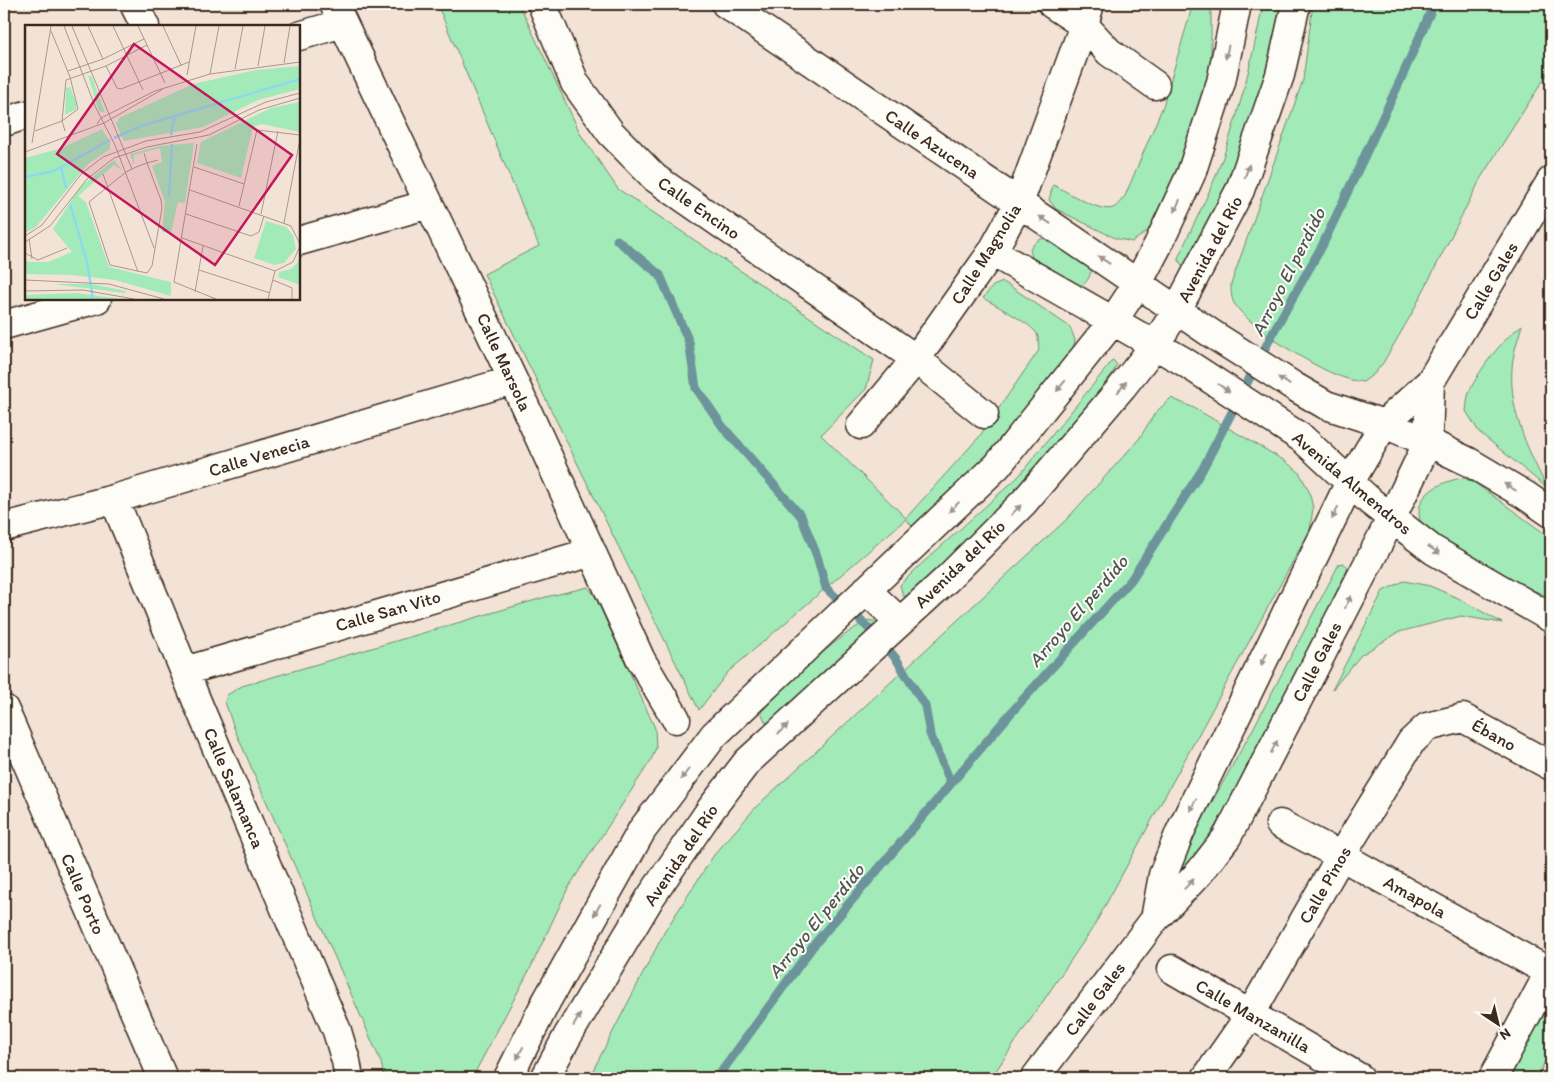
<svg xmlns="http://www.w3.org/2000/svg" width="1555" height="1082" viewBox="0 0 1555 1082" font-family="Itim,sans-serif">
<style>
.green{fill:#a2ebb9;stroke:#6e8a6c}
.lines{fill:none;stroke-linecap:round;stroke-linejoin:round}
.stream{stroke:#6c949a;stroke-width:9}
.minor-casing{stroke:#3b2a1e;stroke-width:31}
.minor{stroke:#fdfcf7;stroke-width:28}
.oneway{fill:#9c938a}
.labels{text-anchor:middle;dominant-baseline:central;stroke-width:4;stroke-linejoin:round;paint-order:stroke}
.street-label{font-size:18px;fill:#3b2a1e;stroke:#fdfcf7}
.water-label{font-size:19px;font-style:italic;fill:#505652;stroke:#fdfcf7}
.inset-river{fill:none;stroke:#8ddaed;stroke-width:2.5}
.inset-road{fill:none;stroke:#a9998c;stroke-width:1}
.view{fill:#c2185b;fill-opacity:0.15;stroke:#c2185b;stroke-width:2.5}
.inset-edge{fill:none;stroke:#3b2a1e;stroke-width:2.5}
</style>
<rect width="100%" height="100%" fill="#f2e3d6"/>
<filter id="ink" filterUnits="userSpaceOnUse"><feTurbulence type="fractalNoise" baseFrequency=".02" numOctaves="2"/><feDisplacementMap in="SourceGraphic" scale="10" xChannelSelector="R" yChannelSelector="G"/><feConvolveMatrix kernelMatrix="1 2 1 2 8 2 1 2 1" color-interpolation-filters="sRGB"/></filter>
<g filter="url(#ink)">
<path class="green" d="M443 4H519L581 135 618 189 874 360 866 389 821 435 906 518 979 437 1039 350C1038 345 1039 338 1037 334 1032 324 995 305 983 298L993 286 1003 282 1010 286 1070 327 1075 340 1073 351 1016 428 916 531 906 519 728 672 699 710 484 274 539 246 438 6Z
M1193 4H1211V69L1200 118 1148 231 1132 242 1115 238 1056 209 1049 200 1053 185C1067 191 1099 213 1113 208 1118 206 1121 200 1125 196L1163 106Z
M1263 4H1283C1262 94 1233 182 1187 264L1182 266 1178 258C1190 231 1204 205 1215 178 1237 124 1252 61 1263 4Z
M1313 4H1551V68L1482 176 1411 315 1383 363 1374 374 1363 382C1358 381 1353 381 1348 379 1320 372 1248 327 1234 303 1231 298 1231 289 1231 284L1303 80Z
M1046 237 1093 265C1088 281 1088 285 1071 288L1032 258 1030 248 1037 241Z
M1522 325C1519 336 1515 347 1513 359 1506 405 1527 448 1547 488L1479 432 1466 411C1467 405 1467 398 1469 392 1481 367 1500 342 1522 325Z
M1113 360 1117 365 1112 374 1043 466 917 597 903 596 900 585 918 567 1018 477Z
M1171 398 1194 408 1285 461 1299 472 1309 491 1313 508 1310 530 1094 926 991 1078H589L665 931 714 855 757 806 1067 519 1139 439 1155 413Z
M1464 478 1475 483 1551 538V598L1469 562 1422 529C1421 524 1419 518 1419 513 1419 491 1445 480 1464 478Z
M1343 563 1348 567 1346 572 1283 706 1234 795 1184 877 1179 881 1172 873 1253 729 1339 564Z
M1404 581 1430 586 1458 598 1502 623 1461 616 1399 632 1361 655 1332 690 1383 591Z
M588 587 595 596 655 728 656 748 651 760 568 888 531 967 472 1078H384L381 1062 234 728 225 702 227 695 242 686 546 597Z
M868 620 877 622 878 627 773 721 766 723 761 712C792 681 830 641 868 620Z
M1551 1001V1049L1537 1078H1508L1545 1006Z"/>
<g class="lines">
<path class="stream" d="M617 240 660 275 689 342 696 388 723 427 801 516 817 556 826 588 880 639 897 660 925 706 930 734 951 783
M717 1078 813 946 1010 714 1131 580 1202 470 1276 327 1322 246 1400 81 1434 4"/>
<g class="minor-casing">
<path id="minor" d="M134 4 145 26
M334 4 513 380 641 660 676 719
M542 4 575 83 611 133 655 178 916 359 984 414
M726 4 1212 334 1295 387 1326 405 1384 424 1428 442 1469 462 1525 495 1551 513
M1052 4 1084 25 1109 52 1155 85
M299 36 343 23
M4 122 26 115
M299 241 429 204
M992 252 1183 361 1303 439 1371 502 1433 550 1551 618
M4 325 97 299
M861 425 916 359 972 280 992 252 1019 203 1084 25 1090 4
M114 499 198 704 337 1031 346 1061 349 1078
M4 527 114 499 513 380
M866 590 899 621
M185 671 592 552
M4 709 163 1078
M1280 824 1341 856 1551 973
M1155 919 1163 875 1180 832 1350 482 1384 424 1430 382 1551 181
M1172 969 1360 1078
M508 1078 546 1002 642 830 714 735 997 466 1113 321 1138 283 1158 245 1191 174 1221 82 1237 4
M545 1078 567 1037 650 898 711 809 747 762 946 580 1024 502 1122 387 1155 345 1177 310 1240 190 1280 75 1296 4
M1035 1078 1155 919 1199 873 1227 837 1391 519 1428 442 1430 382
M1206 1078 1250 1015 1341 856 1411 742 1427 727 1463 718 1551 766
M1493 1078 1551 969"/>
</g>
<use href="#minor" class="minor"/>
</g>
<defs><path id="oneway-solid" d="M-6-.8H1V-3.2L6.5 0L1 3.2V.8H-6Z" transform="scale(1.25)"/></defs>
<g class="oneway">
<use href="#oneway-solid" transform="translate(1227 52) rotate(102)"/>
<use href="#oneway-solid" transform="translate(1247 171) rotate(-71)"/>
<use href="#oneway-solid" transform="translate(1177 206) rotate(115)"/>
<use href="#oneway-solid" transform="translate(1045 220) rotate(-146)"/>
<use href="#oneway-solid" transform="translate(1104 260) rotate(-146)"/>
<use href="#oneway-solid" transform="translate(1284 381) rotate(-147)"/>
<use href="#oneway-solid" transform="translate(1061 386) rotate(129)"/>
<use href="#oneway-solid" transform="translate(1122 387) rotate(-51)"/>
<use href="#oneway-solid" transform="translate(1224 388) rotate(33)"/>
<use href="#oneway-solid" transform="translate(1510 487) rotate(-149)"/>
<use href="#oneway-solid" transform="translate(954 507) rotate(136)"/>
<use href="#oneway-solid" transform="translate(1016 510) rotate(-45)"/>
<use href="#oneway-solid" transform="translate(1335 513) rotate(116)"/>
<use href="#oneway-solid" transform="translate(1434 550) rotate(33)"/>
<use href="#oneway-solid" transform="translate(1348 602) rotate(-63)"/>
<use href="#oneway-solid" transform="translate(1264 659) rotate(116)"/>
<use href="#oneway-solid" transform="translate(783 729) rotate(-43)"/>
<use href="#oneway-solid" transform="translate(1274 747) rotate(-63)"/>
<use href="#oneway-solid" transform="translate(685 774) rotate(127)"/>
<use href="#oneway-solid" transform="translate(1193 805) rotate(116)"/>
<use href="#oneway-solid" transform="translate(1189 884) rotate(-46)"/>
<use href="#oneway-solid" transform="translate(597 910) rotate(119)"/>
<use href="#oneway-solid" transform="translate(577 1020) rotate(-59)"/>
<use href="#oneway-solid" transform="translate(520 1053) rotate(117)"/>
</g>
</g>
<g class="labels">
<g class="street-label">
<text transform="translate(932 144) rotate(34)">Calle Azucena</text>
<text transform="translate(699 208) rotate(35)">Calle Encino</text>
<text transform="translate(1210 249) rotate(-62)">Avenida del Río</text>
<text transform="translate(986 254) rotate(-58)">Calle Magnolia</text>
<text transform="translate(1491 281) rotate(-59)">Calle Gales</text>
<text transform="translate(504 362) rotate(65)">Calle Marsola</text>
<text transform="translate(259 456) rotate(-17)">Calle Venecia</text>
<text transform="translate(1352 483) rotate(40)">Avenida Almendros</text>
<text transform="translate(960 564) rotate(-44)">Avenida del Río</text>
<text transform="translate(388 611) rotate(-16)">Calle San Vito</text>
<text transform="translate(1317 662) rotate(-63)">Calle Gales</text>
<text transform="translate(1494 735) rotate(29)">Ébano</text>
<text transform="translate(234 788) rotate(67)">Calle Salamanca</text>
<text transform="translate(681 855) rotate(-56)">Avenida del Río</text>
<text transform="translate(1325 885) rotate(-60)">Calle Pinos</text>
<text transform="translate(83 894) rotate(67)">Calle Porto</text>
<text transform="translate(1415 897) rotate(29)">Amapola</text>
<text transform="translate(1095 999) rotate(-53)">Calle Gales</text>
<text transform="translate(1253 1016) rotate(30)">Calle Manzanilla</text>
</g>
<g class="water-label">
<text transform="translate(1288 272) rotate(-63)">Arroyo El perdido</text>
<text transform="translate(1078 611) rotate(-49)">Arroyo El perdido</text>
<text transform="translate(816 921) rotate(-51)">Arroyo El perdido</text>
</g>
</g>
<g transform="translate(25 25)">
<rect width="275" height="275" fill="#f2e3d6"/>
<path d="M275 41V64L233 75 178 102 99 116 91 99 94 93 168 59 231 45ZM63 50 67 52 80 88 74 86ZM45 62 52 79 51 84 40 90 41 63ZM275 77V107L236 99 228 102 216 153 172 138 176 117 246 83ZM77 104 85 117V124L63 139 11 202 0 208V133L37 123ZM169 118 160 178 153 177 146 208 137 207 140 177 127 141 137 137 135 123 109 130V140L105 129 135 121ZM89 135 97 145 89 140 53 171 61 177 84 242 146 257V271L90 255 47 250 0 249V233L3 237H23L47 227 28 204 55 162ZM241 196 261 202 268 210 271 224 259 238 249 240 229 233ZM275 235V260L253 252 254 247 266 244ZM28 259H67L101 266 100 268ZM51 268 97 274H0V270Z" fill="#a2ebb9"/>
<path class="inset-river" d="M146 110 149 93M89 113 116 101 275 54M36 142 41 163M0 152 29 146 85 115M144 172 147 119M45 179 62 237 68 274"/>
<path class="inset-road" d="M39 1 70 81 90 120 129 223M47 1 107 144M63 1 78 34M88 1 118 65M113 1 140 58M138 1 156 40M259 38 265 1M81 41 92 63 96 64 164 37M233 41 240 1M210 44 218 1M43 46 78 34 119 14M185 49 194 1M162 50 171 1M72 99 76 93 130 66 185 49 275 37M10 106 37 96 53 84 45 52 26 6M40 106 37 96 41 55 81 41 122 20M7 118 26 1M172 119 149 257 191 274M0 127 79 98 138 64M119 128 122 138 136 175 137 183 127 241 122 248 85 240 64 177 101 147 111 142 122 138 133 135M169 142 219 159M78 149 113 247M165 165 266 201 275 219M214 181 232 105 275 110M161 189 226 211 234 207 239 191M236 189 253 106M259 198 275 114M0 211 17 200 57 148 78 132 121 116 175 107 241 77 275 68M157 213 250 246M4 214 7 234M0 217 25 201 62 154 89 133 122 122 184 110 234 85 275 73M0 228 13 235 42 223M174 245 245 268M250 246 268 237 275 221M0 255 84 259 139 274M248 255 267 263V274M0 266 58 265 109 274M170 267 178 221M243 274 250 246"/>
<path class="view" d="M109 19 267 130 190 240 32 129Z"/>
<rect width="275" height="275" class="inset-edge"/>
</g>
<rect width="1555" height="1082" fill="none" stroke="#fdfcf7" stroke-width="20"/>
<rect x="10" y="10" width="1535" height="1062" fill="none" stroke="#3b2a1e" stroke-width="2" filter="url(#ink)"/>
<g transform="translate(1498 1024) rotate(145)" stroke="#fdfcf7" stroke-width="4" paint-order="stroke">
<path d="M0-4L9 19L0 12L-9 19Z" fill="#3b2a1e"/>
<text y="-8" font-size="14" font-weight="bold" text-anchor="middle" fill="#3b2a1e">N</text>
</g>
</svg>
